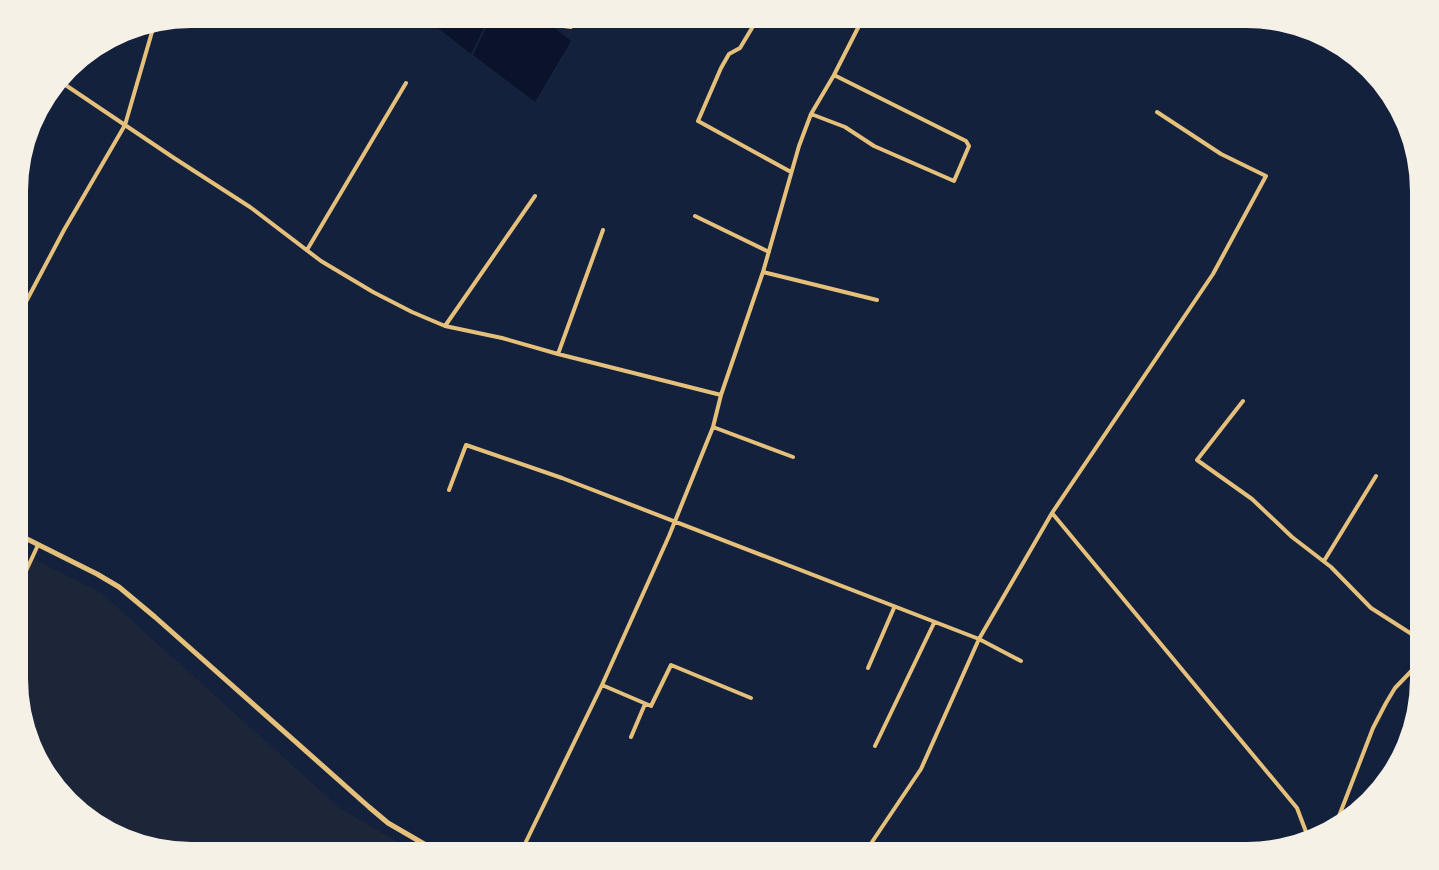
<svg xmlns="http://www.w3.org/2000/svg" width="1439" height="870" viewBox="0 0 1439 870" font-family="'Roboto Condensed',sans-serif">
<style>
.green{fill:#1d2539}
.water{fill:#0b132b}
.lines{fill:none;stroke-linecap:round;stroke-linejoin:round}
.minor{stroke:#e5c07b;stroke-width:4}
.primary{stroke:#e5c07b;stroke-width:5}
</style>
<rect width="100%" height="100%" fill="#14213d"/>
<path class="green" d="M19 552 100 592 341 809 415 852H191L95 823 47 775 19 701Z"/>
<path class="water" d="M425 18H489L471 54Z
M491 18H542L571 41 535 102 473 55Z"/>
<g class="lines">
<path class="minor" d="M552 18 563 26 571 27 577 18
M758 18 740 48 729 54 721 68 698 121 791 172
M61 82 174 158 250 207 321 261 373 292 412 312 445 326 502 338 558 354 721 395
M811 114 845 127 874 146 954 181 969 146 966 141 834 75
M695 216 769 252
M307 250 406 83
M763 272 877 300
M19 315 64 230 125 125 154 25
M445 326 535 196
M558 354 603 230
M1243 401 1197 460 1252 499 1292 537 1331 567 1371 608 1421 640
M713 427 793 457
M449 490 466 445 562 478 979 639 1052 513 1213 274 1266 176 1221 154 1157 112
M1052 513 1297 808 1308 837
M1324 561 1376 476
M19 586 38 545
M868 668 894 608
M602 685 651 706 671 665 751 698
M631 737 645 704
M875 746 934 623
M1334 829 1373 728 1386 703 1395 688 1421 661
M872 842 921 769 979 639 1021 661
M521 852 602 685 669 536 713 427 721 395 763 272 799 146 811 114 834 75 863 18"/>
<path class="primary" d="M19 535 97 574 119 587 155 617 369 807 388 823 438 852"/>
</g>
<path d="M0 0H1439V870H0ZM191 28H1247A163 163 0 0 1 1410 191V679A163 163 0 0 1 1247 842H191A163 163 0 0 1 28 679V191A163 163 0 0 1 191 28Z" fill="#f6f1e7" fill-rule="evenodd"/>
</svg>
